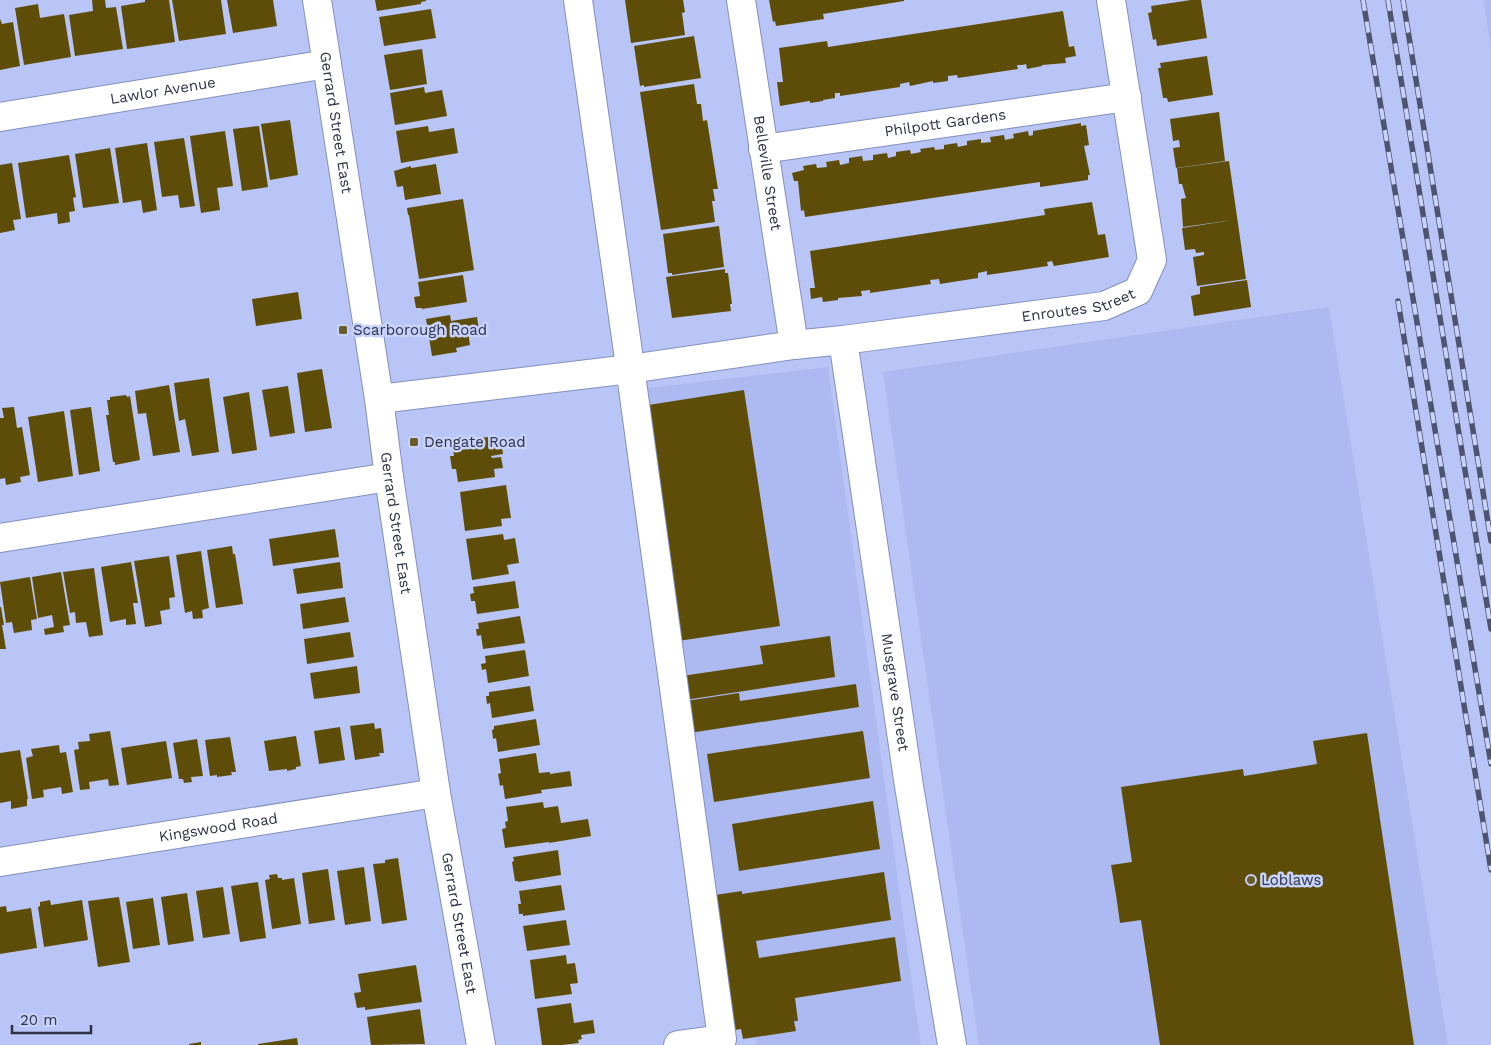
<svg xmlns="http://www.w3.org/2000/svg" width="1491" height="1045" viewBox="0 0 1491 1045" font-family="'Work Sans',sans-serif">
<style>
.built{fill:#adbaf2}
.building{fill:#5e4d08}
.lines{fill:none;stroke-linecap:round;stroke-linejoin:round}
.minor-casing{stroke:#848fbe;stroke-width:30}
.major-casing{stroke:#848fbe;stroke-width:30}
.minor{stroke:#fff;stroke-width:28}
.major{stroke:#fff;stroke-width:28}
.rail-casing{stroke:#4e546f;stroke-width:5.5}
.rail{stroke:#c8d2fa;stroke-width:4;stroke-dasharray:11;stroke-linecap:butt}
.poi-dot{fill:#6a5d2a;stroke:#c8d2fa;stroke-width:2}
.labels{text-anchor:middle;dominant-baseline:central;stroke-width:5;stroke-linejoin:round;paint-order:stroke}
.street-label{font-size:15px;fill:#2e3246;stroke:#c8d2fa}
.poi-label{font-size:15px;fill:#2e3246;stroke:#c8d2fa;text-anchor:start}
</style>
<rect width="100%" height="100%" fill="#b9c5f6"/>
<path class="built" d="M1483 0H1491V48L1484 3Z
M1329 307 1448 1045H979L883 372Z
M828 367 914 998 921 1045H757L753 1022 734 1017 631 390Z"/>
<path class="building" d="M92 0H105L106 8 116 7 123 49 75 56 69 15 93 11Z
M145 0H169L175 42 127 49 121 6 145 2Z
M172 0H221L226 34 179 41Z
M227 0H273L277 26 233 33Z
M375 0H426V1L421 2V4L377 11Z
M625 0H683L685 12 682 13 685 35 631 43Z
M769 0H904V1L823 14 824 19 776 26 775 21 773 22Z
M1191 0H1201L1207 38 1157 46 1156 39 1153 40 1148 13 1152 12 1151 6Z
M38 4 40 18 64 14 71 57 24 65 15 8Z
M431 9 436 38 384 46 379 17Z
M1063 11 1069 47 1074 46 1076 56 1065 58 1066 63 1042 65V66L1027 69 1026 64 1022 65H1017L1018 69 958 78 957 75 948 76V81L933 83V81L910 86 909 82 900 84V87L840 96V93H835V98L823 100V101L810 103V101H809L780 106 777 82H783L779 48 827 41 828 47Z
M0 19 2 24 13 22 20 66 0 70Z
M694 36 701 78 644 87V85L640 86 634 46Z
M422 49 427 84 390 90 384 55Z
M1207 56 1213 95 1168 102 1167 98H1163L1158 68H1161L1160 63Z
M694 84 697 104H701L703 121 707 120 718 189H713L715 201H712L715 222 661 230 640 92Z
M424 87 425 93 442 90 447 116 395 125 390 93Z
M1219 112 1225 161 1176 168 1173 148 1180 147 1179 140 1173 141 1170 119Z
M290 120 298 175 270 180 261 124Z
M1081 123V126L1086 125 1089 145 1084 146 1090 175H1088V180L1040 187V182L805 217 804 210 801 211 798 181H794L792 173 804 170 803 166 816 164 817 168 827 167 826 162 839 160 840 165 849 163V158L862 156 863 161 873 160V155L887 153 888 158 896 156V152L910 150 911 154 921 152 920 149 934 147 935 150 944 149V145L957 143 958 147 967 145V141L981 139V143L991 142 990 137 1004 135 1005 140 1014 138 1013 134 1028 131 1029 136 1033 135V131Z
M259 126 268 187 242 191 233 129Z
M428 126 429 132 454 128 458 153 401 163 396 131Z
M225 131 233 186 217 188 220 210 201 213 190 136Z
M184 138 195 206 180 208 178 195 162 197 154 142Z
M147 143 157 210 143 213 141 200 123 203 115 148Z
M110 148 119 203 83 208 75 154Z
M69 155 76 197 73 198 75 211 69 212 70 222 58 224 57 213 26 218 18 163Z
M1229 161 1246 279 1197 286 1193 257 1204 255V252L1196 253 1195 249 1185 250 1182 228 1233 220 1183 227 1181 199 1186 198 1182 184H1179L1177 168Z
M12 163 21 219 13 220 15 230 0 233V165Z
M436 164 441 194 405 200 403 186 397 187 394 171 411 166V168Z
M463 199 474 270 419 279 409 215H408L407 208Z
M1092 202 1098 235 1105 234 1109 257 1054 266 1052 261 1047 262 1048 266 987 275V271L978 273V278L940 284 939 279 930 280 931 284 870 293V290L861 291 862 296 838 298V300L823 302 822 297 811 299 810 288H815L810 251 1045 215 1044 209Z
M719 226 724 267 672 275V273H668L663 234Z
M725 269V273H728L732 304H730L731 311 672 318 666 277Z
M463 275 467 302 422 309V308H416L414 297 420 296 418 282Z
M1247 280 1251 307 1194 316 1191 296 1200 294V287Z
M298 292 302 319 256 326 252 299Z
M450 315 451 321 477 317 479 330 468 332 470 345 456 348 457 352 432 356 426 319Z
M322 369 332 428 305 432 297 373Z
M209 378 219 452 192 456 185 419 179 421 174 383Z
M169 385 180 452 153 456 146 413 138 414 135 391Z
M288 386 295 433 270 437 262 390Z
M744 390 780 626 678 641 642 406Z
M249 392 257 450 232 454 223 397Z
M126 395 127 397 130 396 140 460 115 465V462H113L106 415H109L107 400H110V397Z
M14 407 17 428 22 427 30 475 20 477 21 482 6 485 5 478 0 479V418H4L2 408Z
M91 407 100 471 79 475 70 410Z
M64 411 73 476 38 482 28 417Z
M488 437V439L501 438 503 454 491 456 492 458 501 457 503 468 494 469 495 477 458 482 456 469H452L451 463 450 456H454L452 442Z
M506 485 511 518 501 519 502 526 465 531 460 492Z
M335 529 339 557 273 566 269 539Z
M503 534 504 540 515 538 519 563 507 565 509 574 472 580 466 539Z
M232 546 233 554H235L243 604 216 608 207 550Z
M201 551 209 608 202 610 203 618 193 619 192 611 185 613 176 555Z
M169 556 175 597 169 598 170 609 160 611 162 624 145 627 134 561Z
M131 562 138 603H133L136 624 126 625V619L110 622 101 567Z
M340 562 343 588 297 594 293 569Z
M94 568 103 635 89 637 86 622 76 623 75 612 70 613 63 572Z
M61 572 70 625 63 626 64 632 45 635 44 629 54 627 52 615 38 618 32 577Z
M30 577 37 619 31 620 32 630 14 633 12 622 6 623 0 582Z
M515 581 519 608 477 614 475 601H471L470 594 474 593 473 587Z
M345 597 349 622 303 629 300 604Z
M0 607H1L4 625H2L6 649H0Z
M520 616 525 643 483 649 481 635 477 636 476 629H479L478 623Z
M350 632 354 657 307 664 304 639Z
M830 636 835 677 685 700 682 676 763 664 760 646Z
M525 650 529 676 488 683 486 669 482 670 481 664 486 663 485 656Z
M357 666 360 693 314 699 310 673Z
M856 684 859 707 683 734 679 702 739 693 740 701Z
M530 686 534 711 492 718 490 703 487 704 486 696H489V692Z
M536 719 540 745 498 752 496 738 493 739 492 730 494 729V726Z
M374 723 375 729 381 728 384 753H379L380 756 355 760 350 726Z
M340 727 345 760 319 764 314 731Z
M110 731 119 785 109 786 108 779 96 781 89 782 90 789 80 790 74 750 79 749 78 742 90 741 89 734Z
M863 731 870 778 714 802 707 754Z
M1367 733 1414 1045H1160L1141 920 1120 923 1116 895 1111 865 1132 862 1121 787 1243 769 1244 776 1317 764 1313 741Z
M296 736 301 766 296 767V769L287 771V769L269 771 264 741Z
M230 737 236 772H231L232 775 217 777V775L210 776 205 740Z
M197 739 203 776 191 777 192 782 184 783 183 779H179L173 743Z
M166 741 172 778 127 785 121 748Z
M59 745 60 753 66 752 73 792 62 794 61 787 43 790 44 797 32 799 26 758 33 756 31 749Z
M20 750 28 799H27V806L11 809V801L0 803V753Z
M536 753 539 773 550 772V774L570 771 572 786 541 790 542 793 505 799 503 785 500 786 498 774 501 773 499 759Z
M873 801 880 849 739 871 732 824Z
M543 802 544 808 558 806 561 823 588 819 591 836 549 843V842L505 848 502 829 506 828 505 822 508 821 506 807Z
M558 850 561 875 518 882V881H515L512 862 514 861 513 857Z
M398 858 407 920 382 924 373 864 385 863V860Z
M364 867 371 921 345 925 337 871Z
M328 869 335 920 309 924 302 873Z
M884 872 891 920 756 941 759 958 895 937 901 981 795 998 798 1021H794L796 1031 743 1039 741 1029 729 1031 708 896 742 891V894Z
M277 874 278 878H282V880L294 878 301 924 272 929 265 880 270 879 269 875Z
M258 882 266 938 240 942 231 886Z
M561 885 565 910 523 916V914H519L518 904H521L519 891Z
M223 887 230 934 203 938 196 891Z
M187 893 194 941 168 945 161 897Z
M119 897 130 962 98 967 88 901Z
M153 898 160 945 133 949 126 902Z
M50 900 51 905 82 900 88 940 44 947 38 907 40 906V902Z
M6 906 7 912 31 908 37 948 0 954V907Z
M566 920 570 945 527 951 523 926Z
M566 955 567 964 575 963 578 983 570 984 572 994 535 999 530 960Z
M416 965 422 1002 365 1010V1007L357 1008 354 993 361 992 358 974Z
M571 1003 574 1023 593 1020 595 1033 581 1035 582 1039 578 1040 579 1043 562 1045H542L537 1008Z
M420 1009 425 1044 371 1045 367 1017Z
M297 1038 298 1045H258V1044Z
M201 1042V1045H189V1044Z"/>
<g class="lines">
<g class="minor-casing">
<g id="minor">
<path d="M578 0 627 345 722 1039 678 1045"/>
<path id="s1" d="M741 0 794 345"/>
<path id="s2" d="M0 117 327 64"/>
<path id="s3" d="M763 149 1127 97"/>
<path id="s4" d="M843 340 909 786 952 1045"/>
<path id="s5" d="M379 399 630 369 794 345 843 340 1104 306 1138 291 1152 260 1111 0"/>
<path d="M0 538 389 477"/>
<path id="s6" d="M0 862 436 793"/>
</g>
</g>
<g class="major-casing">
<g id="major">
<path id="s7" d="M317 0 379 399 389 477 436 793 481 1045"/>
</g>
</g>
<use href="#minor" class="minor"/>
<use href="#major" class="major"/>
<g class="rail-casing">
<path id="rail" d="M1363 0 1491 764
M1388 0 1491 629
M1403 0 1491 541
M1398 301 1491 870"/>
</g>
<use href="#rail" class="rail"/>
</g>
<g class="poi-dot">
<rect x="338" y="325" width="10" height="10" rx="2.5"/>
<rect x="409" y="437" width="10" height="10" rx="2.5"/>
<circle cx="1251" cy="880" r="5"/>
</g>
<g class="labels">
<g class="street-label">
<text stroke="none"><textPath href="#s2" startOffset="165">Lawlor Avenue</textPath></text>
<text stroke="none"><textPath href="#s7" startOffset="124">Gerrard Street East</textPath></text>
<text stroke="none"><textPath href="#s3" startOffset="184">Philpott Gardens</textPath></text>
<text stroke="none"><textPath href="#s1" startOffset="175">Belleville Street</textPath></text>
<text stroke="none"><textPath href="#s5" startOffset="706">Enroutes Street</textPath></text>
<text stroke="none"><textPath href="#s7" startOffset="529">Gerrard Street East</textPath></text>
<text stroke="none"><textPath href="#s4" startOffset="356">Musgrave Street</textPath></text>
<text stroke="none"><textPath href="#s6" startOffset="221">Kingswood Road</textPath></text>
<text stroke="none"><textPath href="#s7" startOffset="934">Gerrard Street East</textPath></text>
</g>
<g class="poi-label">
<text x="353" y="330">Scarborough Road</text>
<text x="424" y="442">Dengate Road</text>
<text x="1261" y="880">Loblaws</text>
</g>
</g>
<path d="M12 1025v8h79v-8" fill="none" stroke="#2e3246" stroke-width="2.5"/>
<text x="20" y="1025" font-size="15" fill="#2e3246" stroke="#c8d2fa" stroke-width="4" paint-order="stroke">20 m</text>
</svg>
